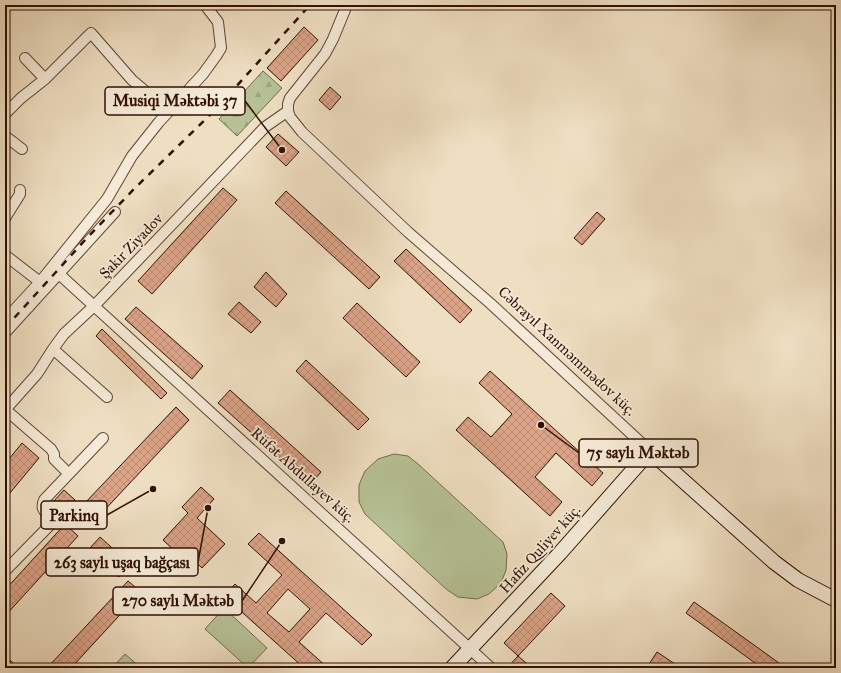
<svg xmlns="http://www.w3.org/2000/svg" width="841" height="673" viewBox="0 0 841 673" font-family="'IM FELL Great Primer',serif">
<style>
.forest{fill:url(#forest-firs);stroke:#746a4c}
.park{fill:url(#park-crowns);stroke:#746a4c}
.pitch{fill:#b6c296;stroke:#746a4c}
.building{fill:url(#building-cross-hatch);stroke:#311103;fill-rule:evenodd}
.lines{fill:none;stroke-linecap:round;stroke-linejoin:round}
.street-casing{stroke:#604433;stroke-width:12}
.secondary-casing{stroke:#311103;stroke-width:16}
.street{stroke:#f5ead7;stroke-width:10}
.secondary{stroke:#f5ead7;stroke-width:14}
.rail{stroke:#311103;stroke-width:2.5;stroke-dasharray:7 7;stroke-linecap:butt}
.labels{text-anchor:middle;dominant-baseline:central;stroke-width:3.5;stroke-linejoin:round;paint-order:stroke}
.street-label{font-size:15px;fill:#311103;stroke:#f5ead7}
.leader{fill:none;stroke:#311103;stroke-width:1.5}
.callout-dot{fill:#311103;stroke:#f5ead7;stroke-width:1.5}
.callout{fill:#f5ead7;stroke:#311103;stroke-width:1.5}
.callout-label{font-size:16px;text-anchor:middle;font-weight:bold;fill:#311103}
</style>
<defs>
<pattern id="forest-firs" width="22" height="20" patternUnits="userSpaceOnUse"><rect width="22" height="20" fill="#b6c296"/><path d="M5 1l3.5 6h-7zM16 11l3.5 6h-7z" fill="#9da680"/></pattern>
<pattern id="park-crowns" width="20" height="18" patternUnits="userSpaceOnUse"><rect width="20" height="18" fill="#b6c296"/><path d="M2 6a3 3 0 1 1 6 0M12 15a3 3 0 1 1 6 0" fill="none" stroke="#9da680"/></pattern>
<pattern id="building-cross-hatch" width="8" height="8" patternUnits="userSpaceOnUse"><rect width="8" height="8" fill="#dba388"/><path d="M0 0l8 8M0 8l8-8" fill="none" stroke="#bc8b74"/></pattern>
</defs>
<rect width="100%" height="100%" fill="#efdfc2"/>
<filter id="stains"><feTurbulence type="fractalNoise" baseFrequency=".005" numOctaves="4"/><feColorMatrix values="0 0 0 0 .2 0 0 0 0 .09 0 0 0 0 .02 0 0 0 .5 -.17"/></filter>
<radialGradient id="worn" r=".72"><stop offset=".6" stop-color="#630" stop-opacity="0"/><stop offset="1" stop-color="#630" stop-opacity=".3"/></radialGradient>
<path class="forest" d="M263 71 282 88 237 136 219 119Z"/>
<path class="park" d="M125 654 141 668H112Z"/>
<path class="pitch" d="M394 454 408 456 418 464 503 542 507 554 506 570 501 583 489 594 477 599 458 597 446 589 365 514 359 502V485L365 471 378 459Z
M224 608 267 648 248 668 205 629Z"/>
<path class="building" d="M304 27 318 40 281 81 267 68Z
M330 87 341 97 330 110 319 100Z
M278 134 299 152 286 166 266 147Z
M223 188 237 200 152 294 138 281Z
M286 191 380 277 369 289 275 203Z
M597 212 605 219 582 245 574 238Z
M406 249 472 310 460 323 394 261Z
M266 272 287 294 276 307 254 287Z
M239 302 261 322 251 333 228 314Z
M357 303 420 362 406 377 343 318Z
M136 307 203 366 192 379 125 319Z
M102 329 167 393 161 399 96 336Z
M306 360 369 419 358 430 296 371Z
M490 371 603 473 592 486 556 453 535 477 562 502 550 516 456 430 468 417 491 437 512 414 479 383Z
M230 390 321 472 310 485 218 403Z
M176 407 189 420 98 517 84 504Z
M22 443 39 458 5 499V464Z
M201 487 214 499 197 518 225 544 202 568 181 548 177 553 163 540 188 513 182 507Z
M64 490 75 500 64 513 53 502Z
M65 524 78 536 5 616V590Z
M259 533 372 635 362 645 326 613 299 642 328 668H304L224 596 235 584 256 603 282 575 248 544ZM288 589 310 609 289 632 267 613Z
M100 537 130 564 119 577 89 549Z
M128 581 141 592 71 668H47Z
M551 593 565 606 518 656 504 643Z
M694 602 786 668H762L686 613Z
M657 652 681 668H655L649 664Z
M5 656 19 668H5Z
M518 656 532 668H507Z"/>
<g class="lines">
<g class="street-casing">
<path id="street" d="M347 5 333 39 325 54 290 98 288 104V111L290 117 302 132 408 232 491 304 650 451
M25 58 45 79
M5 114 21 98 45 79 91 33 132 80 169 111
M5 136 22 149
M5 218 20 194V190
M5 255 40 282
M59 274 491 668
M5 320 40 282 107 199 132 156 159 122 203 74 216 56 221 48 218 22 205 5
M5 333 115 212
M53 349 107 397
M5 410 37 374 53 349 64 334 94 306 265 127 288 111
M6 410 51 449 54 454V459L69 474
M5 571 51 524C53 513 38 514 44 500L103 438"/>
</g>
<g class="secondary-casing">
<path id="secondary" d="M452 668 560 553 650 451 774 562 798 580 836 600"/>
</g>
<use href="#street" class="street"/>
<use href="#secondary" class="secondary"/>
<path class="rail" d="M5 328 86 239 134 189 213 112 310 5"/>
</g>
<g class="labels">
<g class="street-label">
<text transform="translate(131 246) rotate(-46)">Şakir Ziyadov</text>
<text transform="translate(567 351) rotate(43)">Cəbrayıl Xanməmmədov küç.</text>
<text transform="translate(303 475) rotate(42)">Rüfət Abdullayev küç.</text>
<text transform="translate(540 549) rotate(-48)">Hafiz Quliyev küç.</text>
</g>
</g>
<path class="leader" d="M282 150L245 101M541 425L579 453M153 489L107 515M208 508L198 562M282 541L242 601"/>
<g class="callout-dot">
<circle cx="282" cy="150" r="4"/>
<circle cx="541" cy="425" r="4"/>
<circle cx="153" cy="489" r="4"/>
<circle cx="208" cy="508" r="4"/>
<circle cx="282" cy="541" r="4"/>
</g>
<g class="callout">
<rect x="105" y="87" width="140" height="28" rx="4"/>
<rect x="579" y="439" width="119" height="28" rx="4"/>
<rect x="41" y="501" width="66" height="28" rx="4"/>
<rect x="46" y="548" width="152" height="28" rx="4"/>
<rect x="113" y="587" width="129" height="28" rx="4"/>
</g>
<g class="callout-label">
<text x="175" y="106">Musiqi Məktəbi 37</text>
<text x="638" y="458">75 saylı Məktəb</text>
<text x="74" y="521">Parkinq</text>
<text x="122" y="568">263 saylı uşaq bağçası</text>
<text x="178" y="606">270 saylı Məktəb</text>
</g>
<rect width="841" height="673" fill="none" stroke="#efdfc2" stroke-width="20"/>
<rect x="6" y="6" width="829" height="661" fill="none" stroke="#311103" stroke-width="2"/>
<rect x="10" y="10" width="821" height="653" fill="none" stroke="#311103"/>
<rect width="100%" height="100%" filter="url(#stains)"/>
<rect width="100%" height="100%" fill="url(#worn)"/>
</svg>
